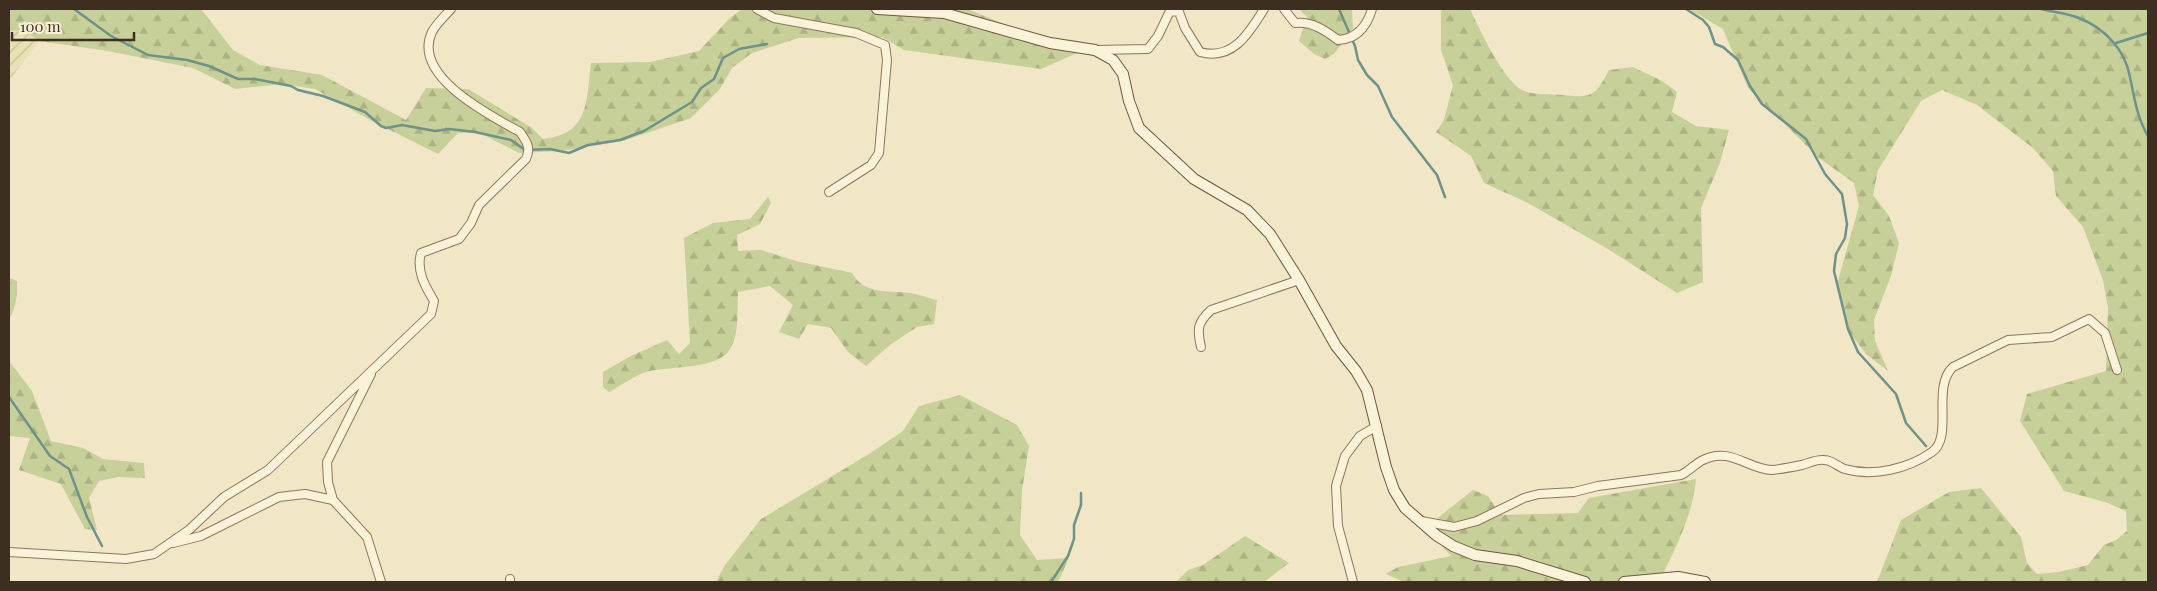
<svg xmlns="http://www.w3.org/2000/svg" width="2157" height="591" viewBox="0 0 2157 591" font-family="'Playfair Display',serif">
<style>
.farmland{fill:url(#farmland-furrows)}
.forest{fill:url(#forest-firs)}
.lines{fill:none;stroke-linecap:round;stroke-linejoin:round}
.stream{stroke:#6d938b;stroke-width:2.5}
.street-casing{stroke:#8d775a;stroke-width:10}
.secondary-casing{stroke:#6f583d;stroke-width:12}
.street{stroke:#fbf2da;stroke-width:8}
.secondary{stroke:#fbf2da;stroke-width:10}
</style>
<defs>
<pattern id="farmland-furrows" width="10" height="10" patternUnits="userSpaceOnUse" patternTransform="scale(1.25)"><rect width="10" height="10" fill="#e7e1b3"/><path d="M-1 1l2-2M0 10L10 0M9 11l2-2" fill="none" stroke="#c7c19a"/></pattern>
<pattern id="forest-firs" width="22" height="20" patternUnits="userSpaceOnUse" patternTransform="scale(1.25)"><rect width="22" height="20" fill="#c7d099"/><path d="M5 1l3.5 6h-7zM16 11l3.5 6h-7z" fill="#acb383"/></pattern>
</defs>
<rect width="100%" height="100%" fill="#f1e6c6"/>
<path class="farmland" d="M24 30 39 41 11 78H9V31Z"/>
<path class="forest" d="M9 9H201L233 50 260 65 322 75 406 120 426 88 468 89 532 128 543 139C590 134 586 101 591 63L650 62 699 51 729 19 742 9H967L1077 53 1041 69 904 50 882 37 799 38 752 53 732 68 720 89 691 118 623 141 561 151 519 153 478 132 458 133 438 154 372 121 315 89 283 84 235 89 193 68 108 51 39 41 24 30 9 31Z
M1299 9H1352L1353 28 1334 54 1325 59 1314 54 1299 41 1307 17Z
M1442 9H1470C1479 28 1504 83 1524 91 1534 95 1551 94 1562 95 1592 98 1595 97 1609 70L1633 67 1662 81 1677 92 1672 112 1696 126 1729 130 1720 163 1701 208 1703 282 1677 293 1608 249 1528 203 1484 183 1471 156 1436 132 1444 120 1453 85 1441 50V13Z
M1689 9H2148V582H1877L1901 520 1949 492 1981 488 2021 537 2027 563 2037 574 2059 572 2088 565 2104 545 2116 540 2127 531 2126 511 2105 502 2064 491 2020 421 2027 394 2106 371 2108 308 2103 280 2083 227 2056 196 2053 171 2033 148 1977 105 1942 90 1921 101 1878 170 1873 195 1889 216 1899 243 1891 276 1874 320 1875 341 1888 371 1866 354 1847 329 1837 284 1859 206 1854 183 1819 158 1748 88 1723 29Z
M768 197 771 203 760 224 737 235 738 251 761 250 796 261 852 273C864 295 887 290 909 293 919 294 928 298 937 300L934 324 917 327 890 345 866 366 848 352 831 328 808 324 799 339 779 332 793 305 770 286 738 292C737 310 740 337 728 352 711 371 665 365 643 373 631 378 620 386 609 392L603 387V372L631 356 667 340 679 354 690 343 684 238 713 223 750 219Z
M9 278 17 281C18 294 16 308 9 319Z
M9 361 32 391 51 441 83 448 103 459 144 463 145 478 118 477 99 481 89 498 97 530 85 529 61 484 19 470 30 438 9 436Z
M960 395 1017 425 1029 446 1022 490 1020 535 1037 560 1069 558 1058 582H716L725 565 761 519 869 454 903 431 919 406Z
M1696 479C1693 514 1676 547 1661 578L1649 582H1404L1386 574 1398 567 1451 556 1425 528 1473 490 1488 496 1501 515 1578 513 1589 498Z
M1245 536 1289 563 1264 582H1176L1188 570 1203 565Z"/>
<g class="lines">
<path class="stream" d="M74 9 111 36 148 55 187 60 209 66 238 79H255L291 86 298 90 323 96 365 112 381 126 386 128 402 125 435 131 449 129 475 132 511 140 525 150 550 149 569 153 588 145 620 140 644 131 692 102 701 88 714 79 723 58 739 49 767 44
M1339 9 1355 46 1358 60 1367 75 1378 86 1392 117 1437 175 1445 197
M1686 9 1703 20 1709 27 1715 44 1723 47 1738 60 1750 86 1762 104 1806 139 1825 174 1842 194 1847 224 1845 238 1836 254 1834 271 1848 329 1858 352 1896 394 1906 423 1926 446
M2041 9C2053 12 2067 13 2079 18 2104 28 2125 49 2130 77 2134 96 2137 118 2148 136
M2116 43 2148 33
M9 397 50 456 69 469 87 517 102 546
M1051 582 1068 556 1074 539V525L1081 505V493"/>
<g class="street-casing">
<path id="street" d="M757 9 774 18 856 33 885 45 887 60 879 153 871 165 829 192
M1284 9 1295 23C1312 21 1326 31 1338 40 1357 39 1367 26 1372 9
M1095 50 1148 49 1158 36 1170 11 1179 12 1185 28 1200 52C1233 61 1249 33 1264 9
M1201 347C1197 329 1197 323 1211 310L1299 280
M371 374 327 462 328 482 333 500 367 537 381 582
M1421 521 1454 527 1477 521 1524 498 1539 494 1574 492 1598 486 1681 475C1689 471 1695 464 1703 460 1730 446 1749 470 1772 470 1782 469 1792 467 1802 465 1809 463 1817 459 1824 460 1832 460 1838 467 1845 469 1873 477 1908 469 1932 452 1954 437 1931 387 1953 367L2008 340 2052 337 2089 319 2105 333 2117 370
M173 543 201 536 279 497 305 494 333 500
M9 552 126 559 154 554 190 529 224 497 268 470 431 314 434 301C425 286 416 271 421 253L459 239 471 223 479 205 526 159C531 148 527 142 520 132 491 116 411 76 432 32 436 24 445 16 451 9
M510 582V579
M1353 582 1338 526 1336 486 1345 456 1360 436 1377 426"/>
</g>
<g class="secondary-casing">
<path id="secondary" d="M877 9 944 13 1050 43 1095 50 1113 60 1123 74 1129 101 1139 128 1194 179 1247 210 1270 234 1299 280 1336 346 1356 371 1367 390 1386 467 1394 490 1405 508 1436 535 1453 546 1475 555 1517 561 1585 582
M1624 582 1678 577 1705 582"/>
</g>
<use href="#street" class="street"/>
<use href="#secondary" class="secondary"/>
</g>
<rect width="2157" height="591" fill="none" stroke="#3d2e1f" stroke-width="20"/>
<path d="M12 32v8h122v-8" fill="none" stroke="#3d2e1f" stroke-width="2.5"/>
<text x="20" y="32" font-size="15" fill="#3d2e1f" stroke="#f8efd6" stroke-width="4" paint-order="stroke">100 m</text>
</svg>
